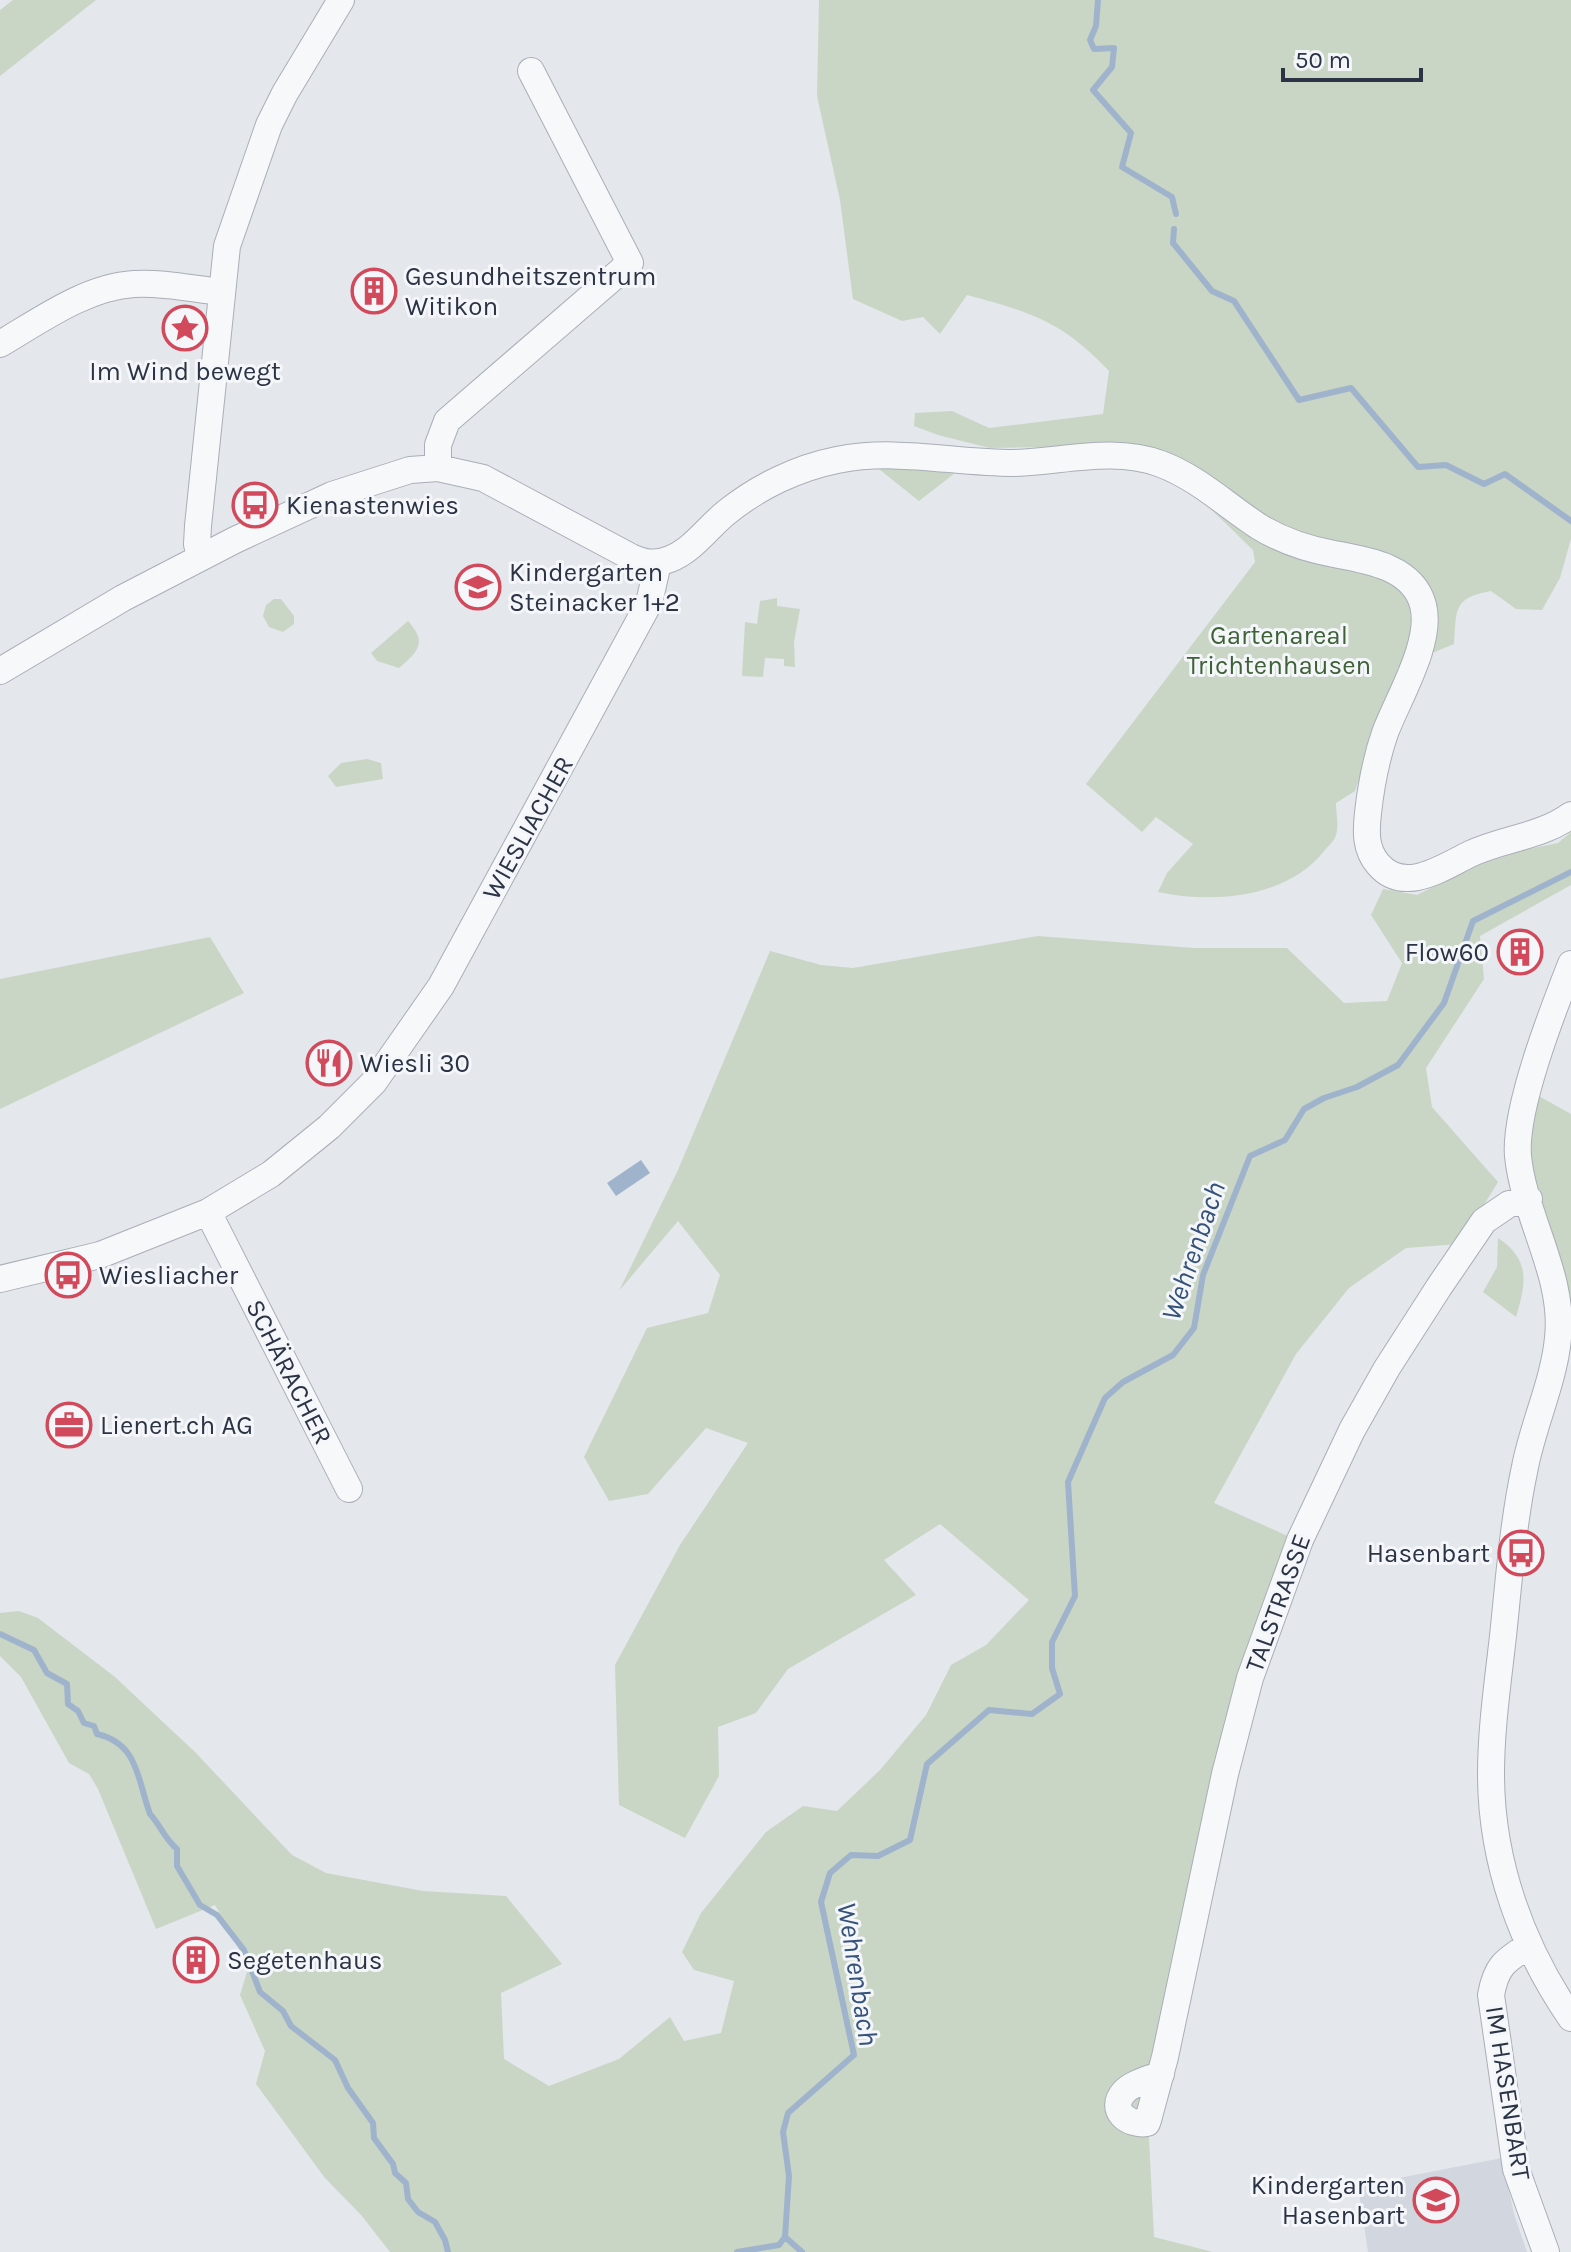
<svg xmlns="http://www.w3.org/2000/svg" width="1571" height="2252" viewBox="0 0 1571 2252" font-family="Karla,sans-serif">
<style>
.built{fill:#d2d6de}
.green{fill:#c9d6c5}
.water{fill:#9fb4cc}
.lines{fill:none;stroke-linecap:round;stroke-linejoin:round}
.stream{stroke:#9fb4cc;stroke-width:6}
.minor-casing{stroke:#a9aeb7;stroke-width:28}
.minor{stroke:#f7f8fa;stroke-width:26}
.labels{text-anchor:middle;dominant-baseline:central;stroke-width:6;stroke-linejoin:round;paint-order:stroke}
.poi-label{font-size:26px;fill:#2b3445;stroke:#f4f6f9;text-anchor:start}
.park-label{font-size:26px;fill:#3f6138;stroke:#f4f6f9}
.street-label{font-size:26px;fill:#2b3445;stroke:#f4f6f9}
.water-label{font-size:28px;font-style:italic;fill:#34527a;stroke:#f4f6f9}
</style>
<rect width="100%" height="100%" fill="#e4e7ec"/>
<path class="built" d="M1502 2158 1514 2214 1527 2252H1368L1358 2186Z"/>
<path class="green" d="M13 0H96L0 76V10Z
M819 0H1571V539L1560 578 1542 610 1516 609 1491 591C1452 598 1457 610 1454 644L1398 667 1355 791 1336 803C1336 813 1339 826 1336 835 1335 840 1329 845 1325 850 1288 898 1214 904 1158 892L1167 873 1193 844 1156 817 1142 832 1086 784 1255 562 1253 550 1145 445 990 448 938 435 914 426 915 413 952 411 989 428 1103 414 1109 371C1063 322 1031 312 967 295L940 334 923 317 902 321 853 299 840 200 817 96Z
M875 466 955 473 919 501Z
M777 598V606L800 609 794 642 795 667 784 666V659L765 658 763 677 742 676 745 622 757 624 760 601Z
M274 599H281L294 616V624L283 632 269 627 263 616 266 605Z
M408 621C427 642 419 651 399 668L377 661 371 653Z
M367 759 381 763 383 779 336 787 328 776 341 763Z
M1571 832V885L1480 936 1484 979 1426 1068 1432 1107 1498 1182 1460 1244 1406 1248 1349 1288 1296 1354 1214 1503 1290 1537 1148 2120 1154 2237 1213 2252H390L362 2216 325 2178 256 2084 265 2051 240 1995 247 1972 237 1944 215 1905 156 1929 98 1789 89 1774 69 1763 21 1677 0 1656V1613L19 1611 38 1618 115 1677 196 1753 292 1855 326 1873 423 1891 506 1896 562 1964 501 1993 504 2059 549 2086 619 2059 670 2017 684 2041 721 2033 734 1981 694 1970 682 1952 701 1913 766 1832 803 1806 837 1811 880 1770 926 1715 951 1665 986 1645 1029 1600 940 1524 884 1560 916 1595 788 1669 756 1713 718 1727 719 1776 685 1838 619 1805 615 1665 680 1545 748 1443 706 1428 648 1494 609 1501 584 1457 647 1328 708 1313 720 1275 678 1221 619 1291 678 1170 770 951 821 965 853 968 1038 936 1194 948H1287L1344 1003 1387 1001 1402 963 1371 915 1383 889 1417 895 1472 867 1524 850 1558 843Z
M210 937 244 993 0 1109V979Z
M1528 1090 1571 1114V1316L1521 1172Z
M1498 1238C1531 1260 1526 1283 1516 1317L1483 1292 1497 1267Z"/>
<path class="water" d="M641 1160 650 1173 616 1196 607 1183Z"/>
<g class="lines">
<path class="stream" d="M1098 0 1096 26 1090 40 1094 49 1114 48 1112 67 1093 90 1131 133 1122 167 1172 197 1176 214
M1174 229 1173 243 1212 291 1234 301 1299 400 1351 388 1418 467 1446 465 1484 484 1505 474 1571 521
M0 1634 34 1650 47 1673 67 1684 68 1704 78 1711 84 1723 94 1726 97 1734C139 1744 137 1779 150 1814 161 1826 164 1838 177 1849V1866L200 1905 217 1915 244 1950 260 1992 283 2011 291 2026 335 2060 348 2088 373 2123 374 2138 393 2164 395 2173 406 2183 408 2199 418 2212 435 2222 445 2240 448 2252
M785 2237 802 2252
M737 2252 779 2245 785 2237 789 2176 783 2132 788 2113 854 2055 821 1902 830 1873 851 1855 878 1856 910 1840 927 1764 989 1710 1032 1714 1060 1694 1052 1668V1642L1075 1596 1068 1482 1105 1398 1123 1382 1173 1355 1194 1328 1203 1275 1250 1156 1285 1140 1304 1109 1324 1098 1357 1087 1398 1065 1444 1003 1473 921 1571 872"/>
<g class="minor-casing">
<path id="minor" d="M0 344C41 320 86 287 134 284 162 282 193 289 221 292
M438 468V445L447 421 630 263 531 71
M200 558 197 544 198 526 227 246 269 125 285 93 341 0
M0 671 123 598 235 540 332 495 410 470 438 468 483 478 631 557C644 563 655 565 670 559 692 551 708 527 727 512 758 487 797 468 837 460 896 448 954 463 1013 463 1061 462 1114 446 1161 464 1198 478 1226 505 1258 526 1282 541 1307 549 1334 554 1367 560 1413 567 1423 605 1433 642 1398 698 1385 733 1376 759 1371 786 1368 813 1366 831 1365 849 1378 864 1404 895 1443 867 1470 854 1504 838 1541 837 1571 815
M1571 964C1553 1010 1514 1109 1518 1156 1524 1217 1565 1276 1558 1338 1554 1381 1533 1425 1525 1467 1513 1523 1509 1579 1503 1636 1498 1681 1491 1728 1491 1774 1491 1862 1522 1947 1571 2018
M208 1212 349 1489
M0 1279 100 1255 208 1212 271 1174 329 1127 374 1082 441 986 649 603 658 563
M1528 1946C1504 1961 1496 1967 1491 1995L1516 2169 1546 2252
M1161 2074C1150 2079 1132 2083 1124 2092 1108 2110 1128 2126 1147 2123L1148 2120 1165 2057 1225 1774 1250 1678 1300 1540 1352 1430 1387 1368 1439 1287 1484 1221 1509 1204 1529 1199"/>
</g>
<use href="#minor" class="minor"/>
</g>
<defs>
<g id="building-ring" transform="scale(2.3)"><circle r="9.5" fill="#f4f6f9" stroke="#d1495b" stroke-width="1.5"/><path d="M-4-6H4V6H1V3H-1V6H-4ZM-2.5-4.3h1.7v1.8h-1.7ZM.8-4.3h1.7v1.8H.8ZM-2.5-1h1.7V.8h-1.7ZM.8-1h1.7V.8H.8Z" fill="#d1495b"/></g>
<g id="sight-ring" transform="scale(2.3)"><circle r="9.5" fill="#f4f6f9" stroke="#d1495b" stroke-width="1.5"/><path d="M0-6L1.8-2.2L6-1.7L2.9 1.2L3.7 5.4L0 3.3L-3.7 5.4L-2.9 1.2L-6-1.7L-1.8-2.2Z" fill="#d1495b"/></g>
<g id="bus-ring" transform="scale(2.3)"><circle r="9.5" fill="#f4f6f9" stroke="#d1495b" stroke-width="1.5"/><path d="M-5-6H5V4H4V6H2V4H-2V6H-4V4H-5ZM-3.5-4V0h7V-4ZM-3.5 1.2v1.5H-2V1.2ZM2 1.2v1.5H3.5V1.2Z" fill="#d1495b"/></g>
<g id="school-ring" transform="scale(2.3)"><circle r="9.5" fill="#f4f6f9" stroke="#d1495b" stroke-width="1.5"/><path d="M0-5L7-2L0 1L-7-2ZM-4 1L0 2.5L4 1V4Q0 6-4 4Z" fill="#d1495b"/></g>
<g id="restaurant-ring" transform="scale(2.3)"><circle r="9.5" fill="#f4f6f9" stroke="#d1495b" stroke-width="1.5"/><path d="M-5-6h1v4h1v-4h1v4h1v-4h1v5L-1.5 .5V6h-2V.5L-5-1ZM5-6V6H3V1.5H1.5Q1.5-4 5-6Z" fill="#d1495b"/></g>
<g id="office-ring" transform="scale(2.3)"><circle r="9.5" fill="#f4f6f9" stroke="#d1495b" stroke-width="1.5"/><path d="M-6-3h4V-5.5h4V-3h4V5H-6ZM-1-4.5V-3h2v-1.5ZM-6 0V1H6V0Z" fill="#d1495b"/></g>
</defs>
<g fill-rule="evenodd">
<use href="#building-ring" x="374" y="291"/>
<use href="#sight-ring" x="185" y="328"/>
<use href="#bus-ring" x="255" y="505"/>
<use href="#school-ring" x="478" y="587"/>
<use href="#building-ring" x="1520" y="952"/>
<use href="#restaurant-ring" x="329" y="1063"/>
<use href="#bus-ring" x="68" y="1275"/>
<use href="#office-ring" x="69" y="1425"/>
<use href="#bus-ring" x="1521" y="1553"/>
<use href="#building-ring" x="196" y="1960"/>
<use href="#school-ring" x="1436" y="2200"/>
</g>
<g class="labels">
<g class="poi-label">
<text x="405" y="276">Gesundheitszentrum<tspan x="405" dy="30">Witikon</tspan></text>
<text x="185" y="371" text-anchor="middle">Im Wind bewegt</text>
<text x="286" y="505">Kienastenwies</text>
<text x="509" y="572">Kindergarten<tspan x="509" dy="30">Steinacker 1+2</tspan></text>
<text x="1489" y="952" text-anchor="end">Flow60</text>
<text x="360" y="1063">Wiesli 30</text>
<text x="99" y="1275">Wiesliacher</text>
<text x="100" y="1425">Lienert.ch AG</text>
<text x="1490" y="1553" text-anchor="end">Hasenbart</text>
<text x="227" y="1960">Segetenhaus</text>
<text x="1405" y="2185" text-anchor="end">Kindergarten<tspan x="1405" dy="30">Hasenbart</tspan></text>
</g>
<g class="park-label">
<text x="1279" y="635">Gartenareal<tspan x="1279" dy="30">Trichtenhausen</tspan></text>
</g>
<g class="street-label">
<text transform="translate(528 828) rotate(-61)">WIESLIACHER</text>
<text transform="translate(289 1372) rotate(63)">SCHÄRACHER</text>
<text transform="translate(1278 1603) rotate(-70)">TALSTRASSE</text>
<text transform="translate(1508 2093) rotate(81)">IM HASENBART</text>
</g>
<g class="water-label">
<text transform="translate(1193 1251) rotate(-71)">Wehrenbach</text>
<text transform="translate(858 1974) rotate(81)">Wehrenbach</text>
</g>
</g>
<path d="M1283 68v12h138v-12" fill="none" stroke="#2b3445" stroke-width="4"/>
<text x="1295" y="68" font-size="24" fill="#2b3445" stroke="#f4f6f9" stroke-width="6" paint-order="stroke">50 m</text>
</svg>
